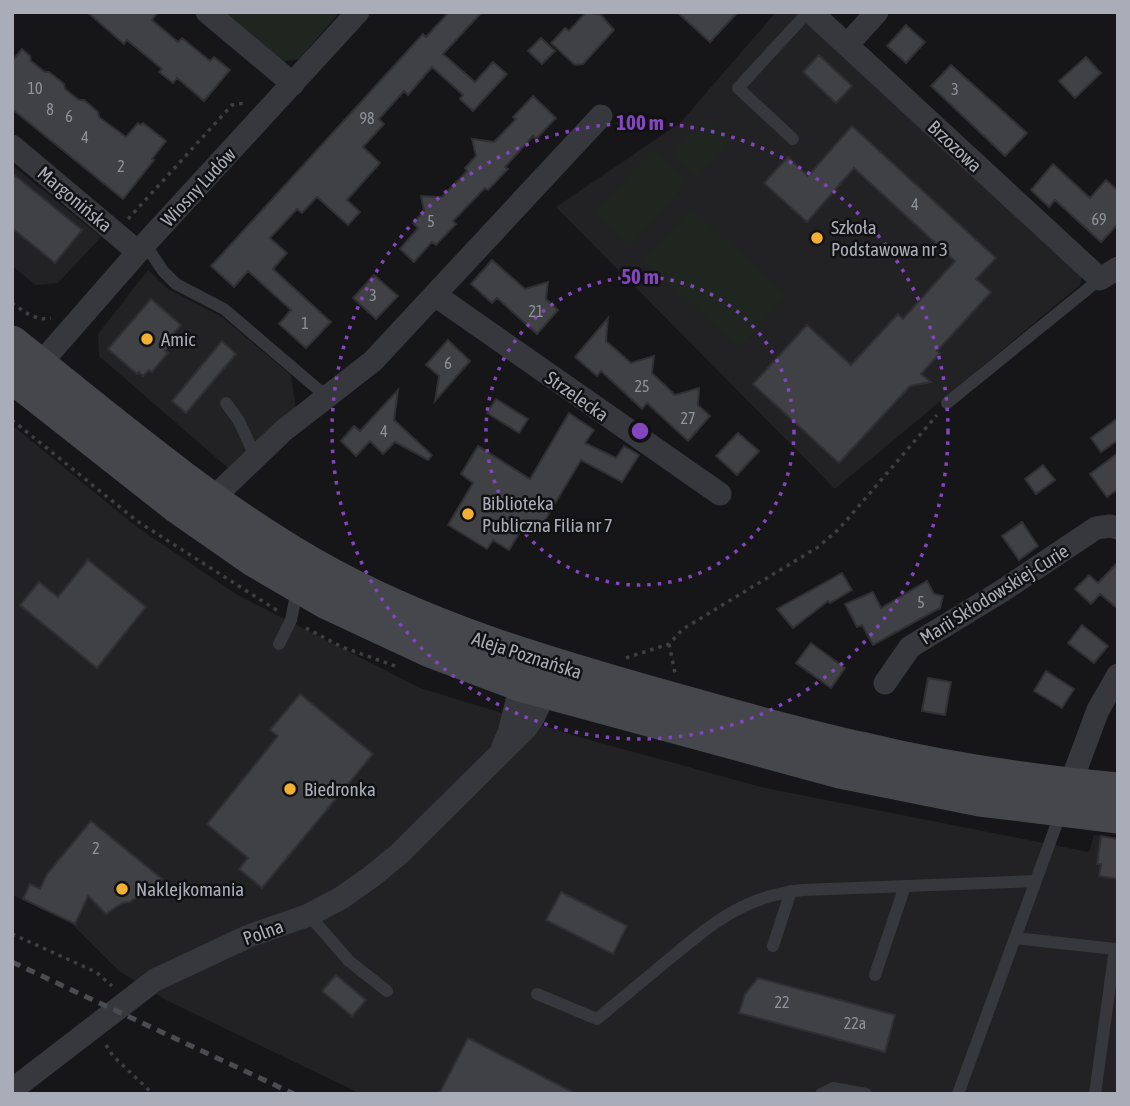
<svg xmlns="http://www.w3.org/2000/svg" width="1130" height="1106" viewBox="0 0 1130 1106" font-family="'Asap Condensed',sans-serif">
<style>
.built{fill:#222225}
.green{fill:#1e261f}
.building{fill:#404145;stroke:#303034;stroke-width:2}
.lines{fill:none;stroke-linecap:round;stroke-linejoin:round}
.path{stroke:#3d3f44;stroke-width:3.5;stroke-dasharray:3.5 5;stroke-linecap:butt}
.service{stroke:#37383d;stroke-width:12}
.minor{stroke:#37383d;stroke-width:23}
.secondary{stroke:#45474d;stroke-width:33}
.rail{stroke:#4a4c52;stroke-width:5;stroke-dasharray:9 7;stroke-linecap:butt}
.ring{fill:none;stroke:#8446be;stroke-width:3.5;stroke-dasharray:3.5 7}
.poi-dot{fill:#f2b134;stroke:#111113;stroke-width:2.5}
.labels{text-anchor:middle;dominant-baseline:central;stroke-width:5;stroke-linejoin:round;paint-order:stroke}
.number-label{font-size:16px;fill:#8e929b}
.street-label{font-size:19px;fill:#a8adb8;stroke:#111113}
.poi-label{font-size:19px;fill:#a8adb8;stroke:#111113;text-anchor:start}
.centre{fill:#8446be;stroke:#111113;stroke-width:3.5}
.ring-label{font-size:21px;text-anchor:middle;font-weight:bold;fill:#8446be;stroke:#111113;stroke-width:5;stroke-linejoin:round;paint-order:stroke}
</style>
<rect width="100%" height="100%" fill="#161618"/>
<path class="built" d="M776 12H801L1083 273 1080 285 835 489 556 207 680 123Z
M12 165 101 237 58 283 36 285 12 266Z
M148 270 168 289 222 317 291 375 296 410 228 468 99 356 98 334Z
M12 425 137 527 236 594 420 688 583 738 761 787 1089 852 1094 835 1118 838V1094H361L166 1000 119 971 70 922 12 895Z"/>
<path class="green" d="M221 12H340L299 59 281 62Z
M709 121 730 140 695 177 671 155 692 133 696 136Z
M652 149 688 181 630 246 594 213Z
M691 208 787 296 739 348 643 260Z"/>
<path class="building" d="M87 12H158L152 20 178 42 182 38 210 61 214 57 230 70 204 101 177 78 173 83 159 72 162 69 127 40 124 44Z
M449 12H482L443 54 475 82 493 62 507 74 473 111 460 99 463 95 432 67 408 95 404 91 379 119 384 124 363 147 380 163 347 200 360 212 348 225 317 197 302 213 297 209 270 238 287 253 273 269 331 322 306 348 279 324 291 310 248 271 234 287 211 266 423 34 426 37Z
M586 12 601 15 614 30 583 64 575 65 551 43 565 28 569 31Z
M677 12H738L710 42Z
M906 25 925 42 906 63 887 46Z
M541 38 555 51 542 64 528 51Z
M22 49 30 56 31 61 45 72H49L64 84 65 89 79 100H84L98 112 99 117 126 137 138 123 141 125 143 123 166 141 152 159 154 160 123 199 12 109V61Z
M819 55 852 86 836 103 803 72Z
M1086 57 1101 73 1075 98 1059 81Z
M951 65 1027 133 1005 156 931 86Z
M533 96 556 118 536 139 533 136 505 167 508 169 488 190 485 188 453 221 456 224 436 245 432 242 414 262 400 249 418 228 413 223 424 211 421 196 442 197 467 171 465 168 476 156 472 139 494 142 516 119 513 117Z
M852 126 996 258 976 279 991 292 937 351 940 353 921 374 931 382 910 386 839 463 753 384 807 325 851 365 898 314 903 319 955 261 854 168 807 222 764 183 788 157 808 176Z
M1053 164 1090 198 1106 180 1118 191V224L1101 242 1055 200 1049 207 1031 190Z
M12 173 82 230 55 263 12 228Z
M492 260 525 289 548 282 546 299 558 310 537 334 497 298 492 303 471 284Z
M374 275 398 296 376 319 353 298Z
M151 299 181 325 169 339 172 342 165 351 168 353 152 372 149 370 143 376 139 372 137 374 108 349Z
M608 318 606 341 631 363 654 356 652 373 675 395 699 388 698 405 710 416 688 441 647 403 642 409 601 371 597 376 575 357Z
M448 340 470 361 435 401 439 376 426 365Z
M222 341 236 354 186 413 172 401Z
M398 390 394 420 432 455 428 460 395 442 383 454 370 441 356 456 341 441 354 426 360 431Z
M496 399 528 419 519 433 487 413Z
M569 413 594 430 585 443 616 458 624 446 639 455 622 482 581 460 538 532 525 524 509 550 493 540 487 549 448 525 473 483 461 474 478 446 530 479Z
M1118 418V440L1101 452 1091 438Z
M738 433 759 451 737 475 716 456Z
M1118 453V489L1107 497 1090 474Z
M1043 465 1055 480 1036 494 1025 479Z
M1022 522 1038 546 1019 560 1002 536Z
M88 560 146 607 97 668 20 605 39 582 58 597Z
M1118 562V609L1100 594 1091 604 1075 589 1089 575 1098 583Z
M842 573 852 590 830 603 828 601 793 628 777 609Z
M927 581 934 594 943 596 940 608 873 645 862 625 857 627 845 604 873 592 881 608Z
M1082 625 1108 646 1094 663 1068 643Z
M811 643 845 668 831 688 796 663Z
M1046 671 1074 689 1062 708 1034 691Z
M928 678 951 682 945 715 922 711Z
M300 694 373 754 262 888 239 869 248 858 207 824 278 736 270 730Z
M91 821 162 879 130 902 122 903 106 914 88 896 75 924 23 899 30 884 40 889 47 874Z
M1101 836 1118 839V879L1099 876 1101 864H1097Z
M561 892 627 926 613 954 546 920Z
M336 975 366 1000 352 1016 322 991Z
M758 978 895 1015 885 1052 739 1013 745 994Z
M468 1038 576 1094H439Z"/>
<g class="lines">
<path class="path" d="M128 219 232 105 245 103
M12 303C23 311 37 322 51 318
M12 420 137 521 278 611
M306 628 342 647 395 666
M669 644 675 673
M626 658 669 644 683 629 818 547 839 529 937 415
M12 934 96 972 112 986
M106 1045 113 1056 153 1094"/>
<path class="service" d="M793 139 738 88 808 12
M145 244 163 271 176 284 224 309 327 397
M226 403 239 421 255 456
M947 403 1100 279
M279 644 291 620 297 590
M309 915 349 961 387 991
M1015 938 1115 949 1095 1094
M773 946 791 891
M875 975 905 886
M537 994 597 1019C621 999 644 980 668 960 712 924 743 896 803 890L1036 881
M821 1094 833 1088 866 1094
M958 1094 1061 812"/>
<path class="minor" d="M207 12 293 84
M811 12 1100 279 1118 268
M847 45 877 12
M12 146 138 252
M435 295 720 494
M40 364 145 244 358 12
M212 499 283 431 373 361 601 116
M885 683 910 647 1002 591 1096 528 1110 526 1118 528
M503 746 509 733 524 672
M1070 785 1098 710 1118 675
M12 1090 155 980 249 936 309 915 341 898 371 877 399 854 526 728 534 716 551 681"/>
<path class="secondary" d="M12 342C109 419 204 501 311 563 424 628 546 663 670 698 735 716 799 735 865 749 948 769 1033 781 1118 789
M12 377 177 507 253 560 325 602 430 651 520 685 840 772 980 800 1118 817"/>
<path class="rail" d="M12 962 294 1094"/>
</g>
<g class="ring">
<circle cx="640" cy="431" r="154"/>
<circle cx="640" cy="431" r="308"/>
</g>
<g class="poi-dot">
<circle cx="817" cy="238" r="7"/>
<circle cx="147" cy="339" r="7"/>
<circle cx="468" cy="514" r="7"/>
<circle cx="290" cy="789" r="7"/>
<circle cx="122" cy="889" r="7"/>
</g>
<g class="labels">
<g class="number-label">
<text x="35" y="88">10</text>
<text x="955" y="89">3</text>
<text x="50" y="109">8</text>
<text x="69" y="116">6</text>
<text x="367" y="118">98</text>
<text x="85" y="137">4</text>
<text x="121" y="166">2</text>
<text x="915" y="204">4</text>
<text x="1099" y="219">69</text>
<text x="431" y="221">5</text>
<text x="373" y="295">3</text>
<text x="536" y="311">21</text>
<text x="305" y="323">1</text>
<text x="448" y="363">6</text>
<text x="642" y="386">25</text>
<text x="688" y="418">27</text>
<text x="384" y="431">4</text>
<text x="921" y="602">5</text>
<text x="96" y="848">2</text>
<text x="782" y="1002">22</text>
<text x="855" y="1023">22a</text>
</g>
<g class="street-label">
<text transform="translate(955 146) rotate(43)">Brzozowa</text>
<text transform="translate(198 187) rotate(-47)">Wiosny Ludów</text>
<text transform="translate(75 199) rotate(40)">Margonińska</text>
<text transform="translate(577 396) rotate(35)">Strzelecka</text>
<text transform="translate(994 594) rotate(-32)">Marii Skłodowskiej-Curie</text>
<text transform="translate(527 655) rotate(18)">Aleja Poznańska</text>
<text transform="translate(263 932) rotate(-20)">Polna</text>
</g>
<g class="poi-label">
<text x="831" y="227">Szkoła<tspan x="831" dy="22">Podstawowa nr 3</tspan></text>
<text x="161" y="339">Amic</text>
<text x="482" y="503">Biblioteka<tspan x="482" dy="22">Publiczna Filia nr 7</tspan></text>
<text x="304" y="789">Biedronka</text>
<text x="136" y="889">Naklejkomania</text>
</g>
</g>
<circle cx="640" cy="431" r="10" class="centre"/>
<g class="ring-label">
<text x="640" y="130">100 m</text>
<text x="640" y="284">50 m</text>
</g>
<rect width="1130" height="1106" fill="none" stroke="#a8adb8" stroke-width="28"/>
</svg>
